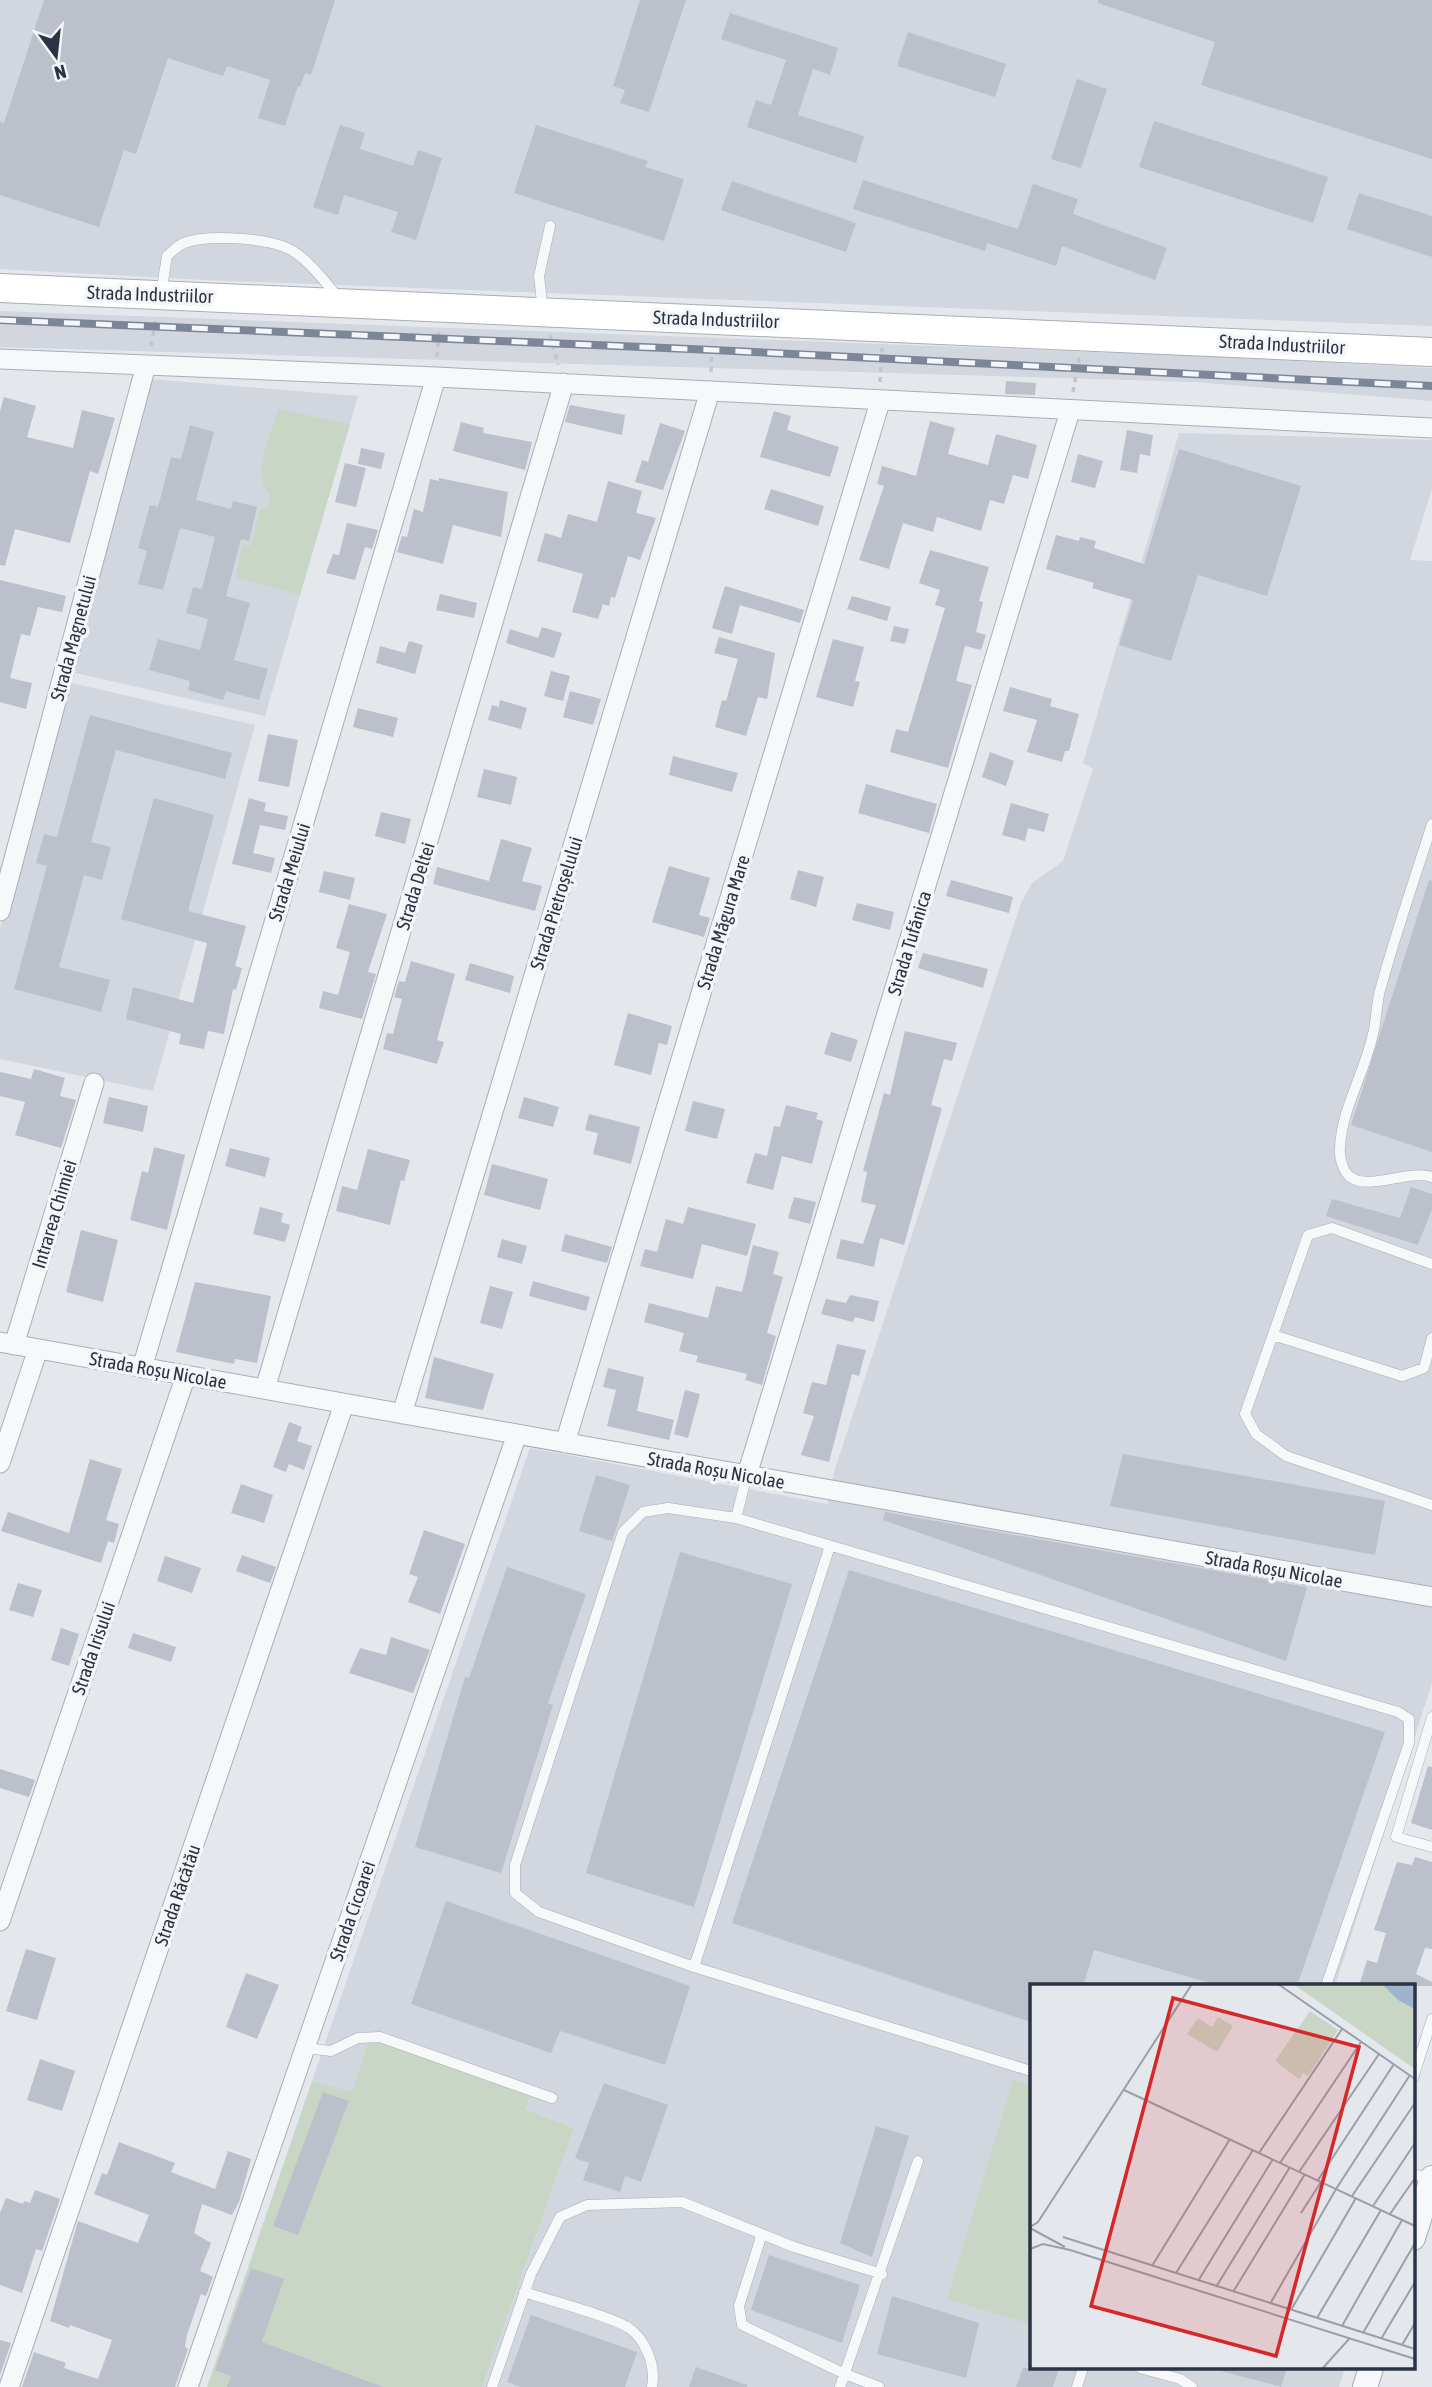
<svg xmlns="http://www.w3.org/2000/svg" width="1432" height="2387" viewBox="0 0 1432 2387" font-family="'Asap Condensed',sans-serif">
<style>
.built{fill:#d2d6de}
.green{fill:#c9d6c5}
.building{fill:#bbc0ca}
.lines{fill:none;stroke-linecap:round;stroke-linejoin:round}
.service-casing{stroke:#a9aeb7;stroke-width:11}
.minor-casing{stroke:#a9aeb7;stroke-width:21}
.tertiary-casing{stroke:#a9aeb7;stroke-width:26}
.secondary-casing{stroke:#a9aeb7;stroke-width:30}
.path{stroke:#c2c5cb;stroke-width:3.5;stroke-dasharray:5 5;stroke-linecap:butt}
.service{stroke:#f7f8fa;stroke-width:10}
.minor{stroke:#f7f8fa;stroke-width:19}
.tertiary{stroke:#f7f8fa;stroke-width:24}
.secondary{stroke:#fff;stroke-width:28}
.rail-casing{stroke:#7d8696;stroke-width:8}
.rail{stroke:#f4f6f9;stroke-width:5;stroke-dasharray:16;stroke-linecap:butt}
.labels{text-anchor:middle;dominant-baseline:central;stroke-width:7;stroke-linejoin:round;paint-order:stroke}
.street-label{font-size:19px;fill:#2b3445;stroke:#f4f6f9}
.inset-road{fill:none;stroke:#9a9fa9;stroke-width:2}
.view{fill:#d62828;fill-opacity:0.15;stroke:#d62828;stroke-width:3.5}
.inset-edge{fill:none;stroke:#2b3445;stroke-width:3.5}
</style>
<rect width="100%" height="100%" fill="#e4e7ec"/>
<path class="built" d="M0 0H1432V326L204 280 0 269Z
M0 311 1199 356 1432 368V401L1195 382 0 347Z
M149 379 358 396 265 716 71 672Z
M1179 433 1432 440V489L1410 560 1432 561V1683L1335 1986H1031V2368H1345L1339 2387H482L574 2128 525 2109 531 2092 369 2040 352 2093 312 2081 530 1448 828 1504 834 1472 1021 903 1032 883 1063 861 1093 769 1083 763Z
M67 682 255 725 153 1091 0 1059V928Z"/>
<path class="green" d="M278 409 350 424 300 595 235 577 243 545 251 546 260 508 267 510 271 497C250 476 271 434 278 409Z
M369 2039 532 2091 525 2109 574 2128 482 2387H207L312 2081 352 2092Z
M1013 2080 1031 2085V2324L947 2299Z"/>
<path class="building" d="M44 0H335L311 75 305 73 300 87 298 86 285 126 258 118 270 80 227 66 223 76 168 58 136 154 124 150 99 227 0 195V122L4 123Z
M640 0H686L649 112 620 103 625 90 613 86Z
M1098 0H1432V159L1201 85 1215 42 1098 3Z
M730 13 838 48 830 75 813 69 798 115 864 136 856 163 747 127 756 100 771 105 786 60 721 39Z
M908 32 1006 64 995 97 897 66Z
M1077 79 1107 89 1081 168 1051 159Z
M1154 121 1328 177 1313 223 1139 167Z
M340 125 365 133 360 149 413 166 418 150 442 158 416 240 391 232 398 212 344 195 338 215 313 207Z
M536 125 648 161 645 167 684 179 664 241 514 193Z
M863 180 1018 229 1033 184 1078 199 1073 214 1167 248 1155 280 1062 246 1056 266 987 243 985 251 853 209Z
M732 181 856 223 846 252 721 210Z
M1359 193 1432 216V257L1347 229Z
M1006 381 1036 383 1035 395 1005 394Z
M4 397 36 406 27 437 73 448 82 410 115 418 98 474 90 471 70 543 15 529 5 566 0 565V411Z
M570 405 625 415 622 435 565 422Z
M774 411 791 416 787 430 839 447 830 477 760 457Z
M930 421 955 428 948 454 988 465 996 434 1037 445 1028 479 1013 475 1004 504 990 500 981 531 937 517 933 532 903 523 889 569 859 560 884 486 877 484 882 466 916 476Z
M461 422 484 428 483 433 532 442 525 470 453 451Z
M660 423 685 431 663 490 635 482 642 460 648 462Z
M190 425 214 432 196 500 231 509 233 501 257 507 249 541 241 539 226 596 250 603 234 660 268 669 259 700 226 691 223 700 188 690 190 681 149 670 158 639 200 650 208 619 186 613 193 587 202 589 215 537 180 528 163 590 138 584 147 551 138 548 150 505 158 507 171 457 181 459Z
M1127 430 1153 435 1150 456 1140 454 1137 473 1120 470Z
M361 448 385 453 381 469 358 464Z
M1179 449 1301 486 1267 596 1198 575 1171 661 1119 645 1133 600 1092 588 1094 583 1046 569 1056 535 1079 541 1080 537 1096 541 1094 548 1144 564Z
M1078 454 1103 461 1095 488 1071 482Z
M345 463 366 468 356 507 335 502Z
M439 478 508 492 501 537 453 525 443 564 397 552 402 536 407 537 414 509 423 512 430 479 439 481Z
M608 481 642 491 636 513 656 518 640 560 628 556 615 598 611 597 609 606 603 604 598 619 572 612 583 574 537 561 545 533 561 538 568 514 597 522Z
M771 489 824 506 818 526 764 509Z
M347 523 378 530 372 549 365 547 355 580 326 573 333 554 339 555Z
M930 550 989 567 979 601 983 602 976 632 986 635 981 650 965 646 956 681 972 685 948 768 890 752 896 729 908 732 945 608 935 605 940 590 919 583Z
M0 580 66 596 62 612 38 607 30 636 21 634 10 678 32 683 26 709 0 702Z
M725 586 804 610 800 623 740 605 732 634 712 628Z
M440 594 477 603 474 618 436 610Z
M852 596 891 607 887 621 847 609Z
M894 626 909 629 905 644 890 641Z
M542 627 562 633 554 658 506 643 510 629 538 638Z
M719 637 775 653 767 699 758 697 746 736 715 727 722 700 726 701 738 659 714 653Z
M833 639 864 647 855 681 860 682 853 707 816 697Z
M409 641 423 645 415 674 376 663 380 646 405 653Z
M551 671 570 676 563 701 544 696Z
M1010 687 1052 699 1050 706 1079 714 1069 751H1065L1062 762 1027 752 1037 720 1003 711Z
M570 691 601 699 593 725 563 717Z
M500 700 527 708 521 729 488 720 492 705 499 707Z
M358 708 398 718 393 737 353 727Z
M90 715 232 753 225 779 116 750 91 842 111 847 102 880 84 875 59 967 110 980 101 1012 14 989 47 866 36 863 44 834 57 837Z
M268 734 298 740 289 787 258 781Z
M990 752 1014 761 1006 786 982 777Z
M673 756 738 773 732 792 669 775Z
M484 769 517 777 511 805 477 797Z
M866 784 937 804 929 833 858 813Z
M154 798 214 815 188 911 246 926 235 966 242 968 236 990 233 989 224 1034 208 1031 204 1049 179 1044 181 1034 126 1019 133 987 193 1003 207 943 121 919Z
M249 798 266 803 264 811 288 816 285 830 260 825 253 853 275 858 271 873 232 864Z
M1011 803 1049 814 1044 832 1028 828 1025 841 1002 835Z
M381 812 411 819 405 844 375 836Z
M501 839 532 848 522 881 542 886 535 911 433 884 437 867 489 881Z
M669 866 710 878 699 915 710 918 704 937 652 922Z
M798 870 824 877 816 907 790 899Z
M324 871 355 878 350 900 319 892Z
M951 880 1013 897 1009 913 946 896Z
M1429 880 1432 881V1152L1351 1125Z
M857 903 894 912 890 930 852 920Z
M349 904 387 914 368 972 376 974 362 1019 319 1008 323 991 338 995 350 952 336 948Z
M923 953 988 969 983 988 918 968Z
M411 961 455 974 437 1040 444 1042 437 1064 383 1049 387 1033 393 1034 402 999 394 997 399 981 405 982Z
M470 963 514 976 510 993 465 980Z
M628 1013 672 1026 667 1045 659 1043 651 1075 614 1065Z
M905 1031 957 1043 952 1061 944 1059 931 1105 942 1108 904 1245 880 1238 874 1267 836 1258 841 1239 863 1244 876 1205 861 1202 867 1172 863 1171 884 1093 890 1095Z
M831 1032 858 1040 851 1062 824 1054Z
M34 1069 65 1078 60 1096 76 1100 61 1148 15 1135 25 1102 0 1096V1072L31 1079Z
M109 1097 148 1106 143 1132 103 1123Z
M524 1097 559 1107 553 1127 518 1118Z
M693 1101 725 1109 717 1139 685 1131Z
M786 1105 818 1113 816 1119 823 1121 812 1164 782 1156 773 1190 746 1183 755 1153 767 1156 774 1126 780 1127Z
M589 1114 640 1127 631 1164 593 1154 598 1133 585 1130Z
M154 1147 185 1155 167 1230 130 1220 142 1171 148 1173Z
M230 1148 270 1158 265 1177 225 1166Z
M368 1149 410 1160 404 1181 401 1180 390 1225 336 1211 342 1186 357 1190Z
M492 1164 548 1179 540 1210 484 1195Z
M1411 1187 1432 1194V1209L1418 1245 1326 1216 1332 1199 1400 1218Z
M794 1197 816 1202 810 1224 788 1218Z
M260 1207 283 1213 281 1222 290 1225 285 1242 253 1234Z
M688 1207 756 1224 747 1256 702 1244 693 1279 640 1266 645 1249 657 1252 666 1219 683 1224Z
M81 1230 118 1240 103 1302 66 1292Z
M565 1234 612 1247 607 1263 561 1251Z
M502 1239 527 1246 522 1264 497 1257Z
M753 1245 779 1252 773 1274 783 1277 767 1333 776 1336 762 1385 745 1380 747 1374 696 1362 698 1356 679 1351 684 1333 644 1322 649 1303 708 1318 716 1286 742 1292Z
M533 1281 590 1297 586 1311 529 1296Z
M195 1282 271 1296 257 1363 235 1359 234 1364 176 1352Z
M490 1286 513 1292 502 1329 480 1323Z
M850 1295 879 1301 874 1322 855 1317 853 1322 821 1314 826 1299 846 1303Z
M837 1344 866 1350 859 1376 852 1374 829 1462 801 1455 814 1416 803 1413 812 1382 826 1385Z
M434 1357 494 1374 483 1410 425 1398Z
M608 1368 644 1377 637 1411 674 1420 669 1440 607 1426 616 1390 603 1387Z
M685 1390 700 1394 688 1438 674 1434Z
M289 1422 302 1427 297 1441 312 1446 304 1470 289 1464 286 1472 273 1467Z
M1123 1454 1385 1501 1375 1555 1110 1506Z
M90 1459 122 1469 106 1520 119 1524 114 1543 108 1541 101 1563 1 1531 8 1512 69 1533Z
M596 1475 630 1485 612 1541 579 1531Z
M241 1484 273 1495 264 1523 231 1513Z
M885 1512 1307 1587 1286 1661 883 1520Z
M424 1530 465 1544 440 1614 408 1602 418 1577 409 1574Z
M680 1552 792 1584 694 1907 586 1873Z
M242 1555 276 1567 270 1583 236 1571Z
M165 1556 201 1568 192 1593 157 1581Z
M507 1567 586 1594 548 1703 553 1705 501 1873 415 1847 465 1677 469 1678Z
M849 1570 1385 1732 1297 1986H1221L1094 1950 1083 1986H1031V2022L732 1923Z
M18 1583 42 1590 33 1617 9 1610Z
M61 1628 79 1634 69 1666 51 1660Z
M133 1633 176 1647 171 1662 128 1648Z
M391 1637 430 1650 413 1693 349 1673 360 1648 386 1655Z
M1428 1766 1432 1767V1830L1411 1823Z
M0 1769 35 1780 29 1797 0 1788Z
M1415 1857 1432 1862V1949L1425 1948 1416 1974 1432 1982V1986H1359L1367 1960 1377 1963 1386 1933 1374 1930 1397 1862 1412 1865Z
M446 1901 690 1986 665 2065 560 2031 551 2053 411 2004Z
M26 1949 56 1958 37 2020 6 2011Z
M246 1973 279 1985 257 2039 226 2027Z
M40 2059 75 2071 62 2111 27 2100Z
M604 2083 668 2105 641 2182 625 2176 620 2192 583 2180 589 2163 575 2158Z
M323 2092 349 2101 298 2235 273 2226Z
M876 2126 909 2136 872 2257 840 2243Z
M119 2142 175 2163 171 2172 215 2189 228 2151 251 2159 239 2202 232 2215 202 2204 194 2233 211 2243 200 2271 213 2277 206 2296 201 2294 187 2335 185 2347 188 2349 175 2387H22L34 2352 66 2363 64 2368 98 2379 112 2340 70 2325 69 2328 50 2321 78 2221 138 2243 149 2215 94 2194 102 2173 107 2175Z
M35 2190 60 2199 42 2251 36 2249 22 2293 0 2285V2213L6 2198 23 2204 24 2201 30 2203Z
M769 2255 860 2285 842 2343 751 2310Z
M251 2268 284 2279 262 2342 383 2387H227L231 2376 215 2370Z
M892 2296 979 2323 966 2378 877 2354Z
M531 2315 637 2352 625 2387H521L507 2382Z
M0 2340 11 2343 0 2375Z
M696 2367 747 2385V2387H689Z
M1023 2368H1059L1053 2387H1016Z
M1221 2368H1287L1281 2387 1221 2371Z"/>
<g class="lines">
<g class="service-casing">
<path id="service" d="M161 294 167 256C172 252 178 245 184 243 207 234 265 238 287 248 307 257 324 281 338 297
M543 311 539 276 550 226
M1432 824C1415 878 1396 932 1381 987 1376 1002 1377 1019 1373 1034 1365 1072 1342 1108 1340 1147 1339 1156 1342 1169 1349 1176 1367 1192 1408 1169 1432 1177
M1432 1264 1332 1228 1308 1235 1245 1414 1256 1434 1286 1456 1432 1505
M1273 1335 1402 1376 1424 1368 1432 1338
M736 1518 747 1475
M1432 1717 1396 1837 1432 1847
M694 1967 830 1546
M305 2048 331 2051 358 2038 380 2037 552 2098
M1031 2071 694 1967 539 1912 515 1893V1865L623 1532 643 1512 668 1508 736 1518 1398 1712 1409 1719V1743L1326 1986
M1413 2078 1432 2019
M1413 2174 1431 2179
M762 2234 739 2306 742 2325 845 2374 879 2387
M524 2292C548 2300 611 2316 629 2328 646 2340 656 2366 652 2387
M1140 2368 1180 2379 1192 2387
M492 2387 531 2274 560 2217 587 2205 682 2202 794 2247 882 2274
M840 2387 918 2161
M1077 2387 1083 2368"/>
</g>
<g class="minor-casing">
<path id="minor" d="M0 359 436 377 1432 428
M0 911 146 365
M0 1342 1432 1597
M14 1345 94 1083
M142 1368 436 377
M265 1389 564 383
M402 1414 710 391
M565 1443 880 402
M0 1463 38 1349
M747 1475 1070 411
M0 1921 186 1375
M9 2387 344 1404
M188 2387 517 1434"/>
</g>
<g class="tertiary-casing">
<path id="tertiary" d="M1413 2238 1432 2178
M1365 2387 1371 2368"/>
</g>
<g class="secondary-casing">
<path id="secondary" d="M0 288 1432 352"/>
</g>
<path class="path" d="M550 335 558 365
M151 346 156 319
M437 357 439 330
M711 372 712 341
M880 382 882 348
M1073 392 1079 358"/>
<use href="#service" class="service"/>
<use href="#minor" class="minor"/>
<use href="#tertiary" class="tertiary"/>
<use href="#secondary" class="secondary"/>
<g class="rail-casing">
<path id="rail" d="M0 320 713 350 1432 386"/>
</g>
<use href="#rail" class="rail"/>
</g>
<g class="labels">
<g class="street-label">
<text transform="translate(150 294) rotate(2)">Strada Industriilor</text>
<text transform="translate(716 319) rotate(2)">Strada Industriilor</text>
<text transform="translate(1282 344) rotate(3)">Strada Industriilor</text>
<text transform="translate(73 638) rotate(-75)">Strada Magnetului</text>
<text transform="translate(289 872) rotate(-73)">Strada Meiului</text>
<text transform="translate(415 886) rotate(-73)">Strada Deltei</text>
<text transform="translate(556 903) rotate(-73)">Strada Pietroșelului</text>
<text transform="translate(723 922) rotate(-73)">Strada Măgura Mare</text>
<text transform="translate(909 943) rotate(-73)">Strada Tufănica</text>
<text transform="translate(54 1214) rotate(-73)">Intrarea Chimiei</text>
<text transform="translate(158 1370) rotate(10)">Strada Roșu Nicolae</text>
<text transform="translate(716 1470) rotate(10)">Strada Roșu Nicolae</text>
<text transform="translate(1274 1569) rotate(10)">Strada Roșu Nicolae</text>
<text transform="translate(93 1648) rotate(-71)">Strada Irisului</text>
<text transform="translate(177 1895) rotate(-71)">Strada Răcătău</text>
<text transform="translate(352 1911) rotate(-71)">Strada Cicoarei</text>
</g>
</g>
<g transform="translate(1030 1984)">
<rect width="385" height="385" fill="#e4e7ec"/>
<path d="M263 0H352L385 25V85ZM280 27 308 46 278 92 273 89 269 95 245 77ZM188 33 203 42 187 68 157 50 168 34 182 43Z" fill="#c9d6c5"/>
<path d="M352 0H385V25L368 16Z" fill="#9fb4cc"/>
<path class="inset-road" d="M248 0 385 95M94 106 385 242M229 169 312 45M250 179 331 58M269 188 349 70M288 196 364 80M322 212 385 119M343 222 385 159M271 229 291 198M360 230 385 194M0 243 8 238 162 0M0 244 35 263M33 253 385 365M0 265 13 260 40 266 385 375M122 282 200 155M146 289 223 166M168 297 243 175M186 303 260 183M203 308 275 190M240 320 306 205 380 91M261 326 326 214M287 334 351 226M312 342 372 236M333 349 385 259M351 355 385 298M372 361 385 339M292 385 319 355"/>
<path class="view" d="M143 14 329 63 246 372 61 322Z"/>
<rect width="385" height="385" class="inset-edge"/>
</g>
<g transform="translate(56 56) rotate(165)" stroke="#f4f6f9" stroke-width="5" paint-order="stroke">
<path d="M0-5L12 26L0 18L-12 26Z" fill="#2b3445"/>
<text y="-10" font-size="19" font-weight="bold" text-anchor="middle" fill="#2b3445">N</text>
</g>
</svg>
